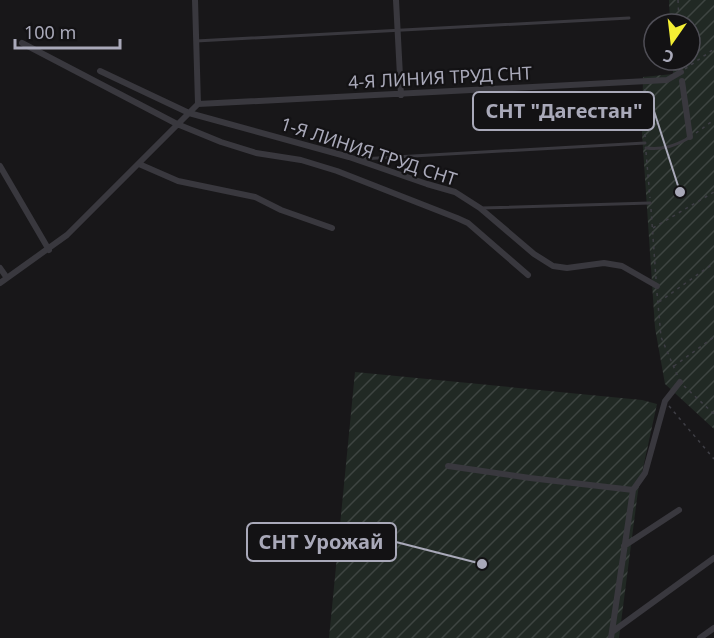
<svg xmlns="http://www.w3.org/2000/svg" width="714" height="638" viewBox="0 0 714 638" font-family="'Noto Sans',sans-serif">
<style>
.garden{fill:url(#garden-furrows)}
.lines{fill:none;stroke-linecap:round;stroke-linejoin:round}
.path{stroke:#3e3e45;stroke-width:1.5;stroke-dasharray:3 4.5;stroke-linecap:butt}
.lane{stroke:#39383e;stroke-width:3}
.street{stroke:#39383e;stroke-width:6}
.labels{text-anchor:middle;dominant-baseline:central;stroke-width:4.5;stroke-linejoin:round;paint-order:stroke}
.street-label{font-size:18px;fill:#a9a9b9;stroke:#131214}
.leader{fill:none;stroke:#a9a9b9;stroke-width:2}
.callout-dot{fill:#a9a9b9;stroke:#131214;stroke-width:2}
.callout{fill:#131214;stroke:#a9a9b9;stroke-width:2}
.callout-label{font-size:20px;text-anchor:middle;font-weight:bold;fill:#a9a9b9}
</style>
<defs>
<pattern id="garden-furrows" width="10" height="10" patternUnits="userSpaceOnUse" patternTransform="scale(1.5)"><rect width="10" height="10" fill="#212924"/><path d="M-1 1l2-2M0 10L10 0M9 11l2-2" fill="none" stroke="#3e4542"/></pattern>
</defs>
<rect width="100%" height="100%" fill="#181719"/>
<path class="garden" d="M669 0H714V429L665 384 655 328 642 133 643 77 673 74V60H690V24H670Z
M355 372 642 400 657 404 638 491 619 638H329Z"/>
<g class="lines">
<path class="path" d="M678 0 679 24
M685 69 714 49
M645 89V138
M696 133 714 120
M646 152 650 198
M651 209 656 279
M653 228 714 192
M657 293 661 337 678 377
M659 302 714 263
M674 366 714 337
M684 386 714 414
M669 406 714 459"/>
<path class="lane" d="M196 41 629 18
M646 148C663 150 674 146 689 138
M360 159 645 143
M481 208 650 203"/>
<path class="street" d="M396 0 401 95
M22 43 177 124 221 142 256 153 301 160 337 171 457 218 468 223 528 275
M100 71 189 113 349 157 427 184 455 192 480 208 534 254 553 266 567 268 604 263 622 266 657 286
M682 81 690 137
M198 104 667 80 681 72
M139 164 178 181 255 197 281 210 332 228
M0 166 49 250
M0 268 7 278
M0 283 67 235 198 104 195 0
M448 466 530 478 633 490
M624 546 679 510
M612 632 714 558
M611 638 633 490 645 473 665 401 680 382
M700 638 714 628"/>
</g>
<g class="labels">
<g class="street-label">
<text transform="translate(440 77) rotate(-3)">4-Я ЛИНИЯ ТРУД СНТ</text>
<text transform="translate(369 151) rotate(18)">1-Я ЛИНИЯ ТРУД СНТ</text>
</g>
</g>
<path class="leader" d="M680 192L654 111M482 564L396 542"/>
<g class="callout-dot">
<circle cx="680" cy="192" r="6"/>
<circle cx="482" cy="564" r="6"/>
</g>
<g class="callout">
<rect x="473" y="92" width="181" height="38" rx="6"/>
<rect x="247" y="523" width="149" height="38" rx="6"/>
</g>
<g class="callout-label">
<text x="564" y="118">СНТ "Дагестан"</text>
<text x="321" y="549">СНТ Урожай</text>
</g>
<g transform="translate(672 42) rotate(194)"><circle r="28" fill="#131214" stroke="#4f4e56" stroke-width="1.5"/>
<path d="M0-4.5L10 22L0 15L-10 22Z" fill="#f4ef34"/>
<text y="-9" font-size="16" font-weight="bold" text-anchor="middle" fill="#a9a9b9">С</text>
</g>
<path d="M15 39v9h105v-9" fill="none" stroke="#a9a9b9" stroke-width="3"/>
<text x="24" y="39" font-size="18" fill="#a9a9b9" stroke="#131214" stroke-width="4.5" paint-order="stroke">100 m</text>
</svg>
